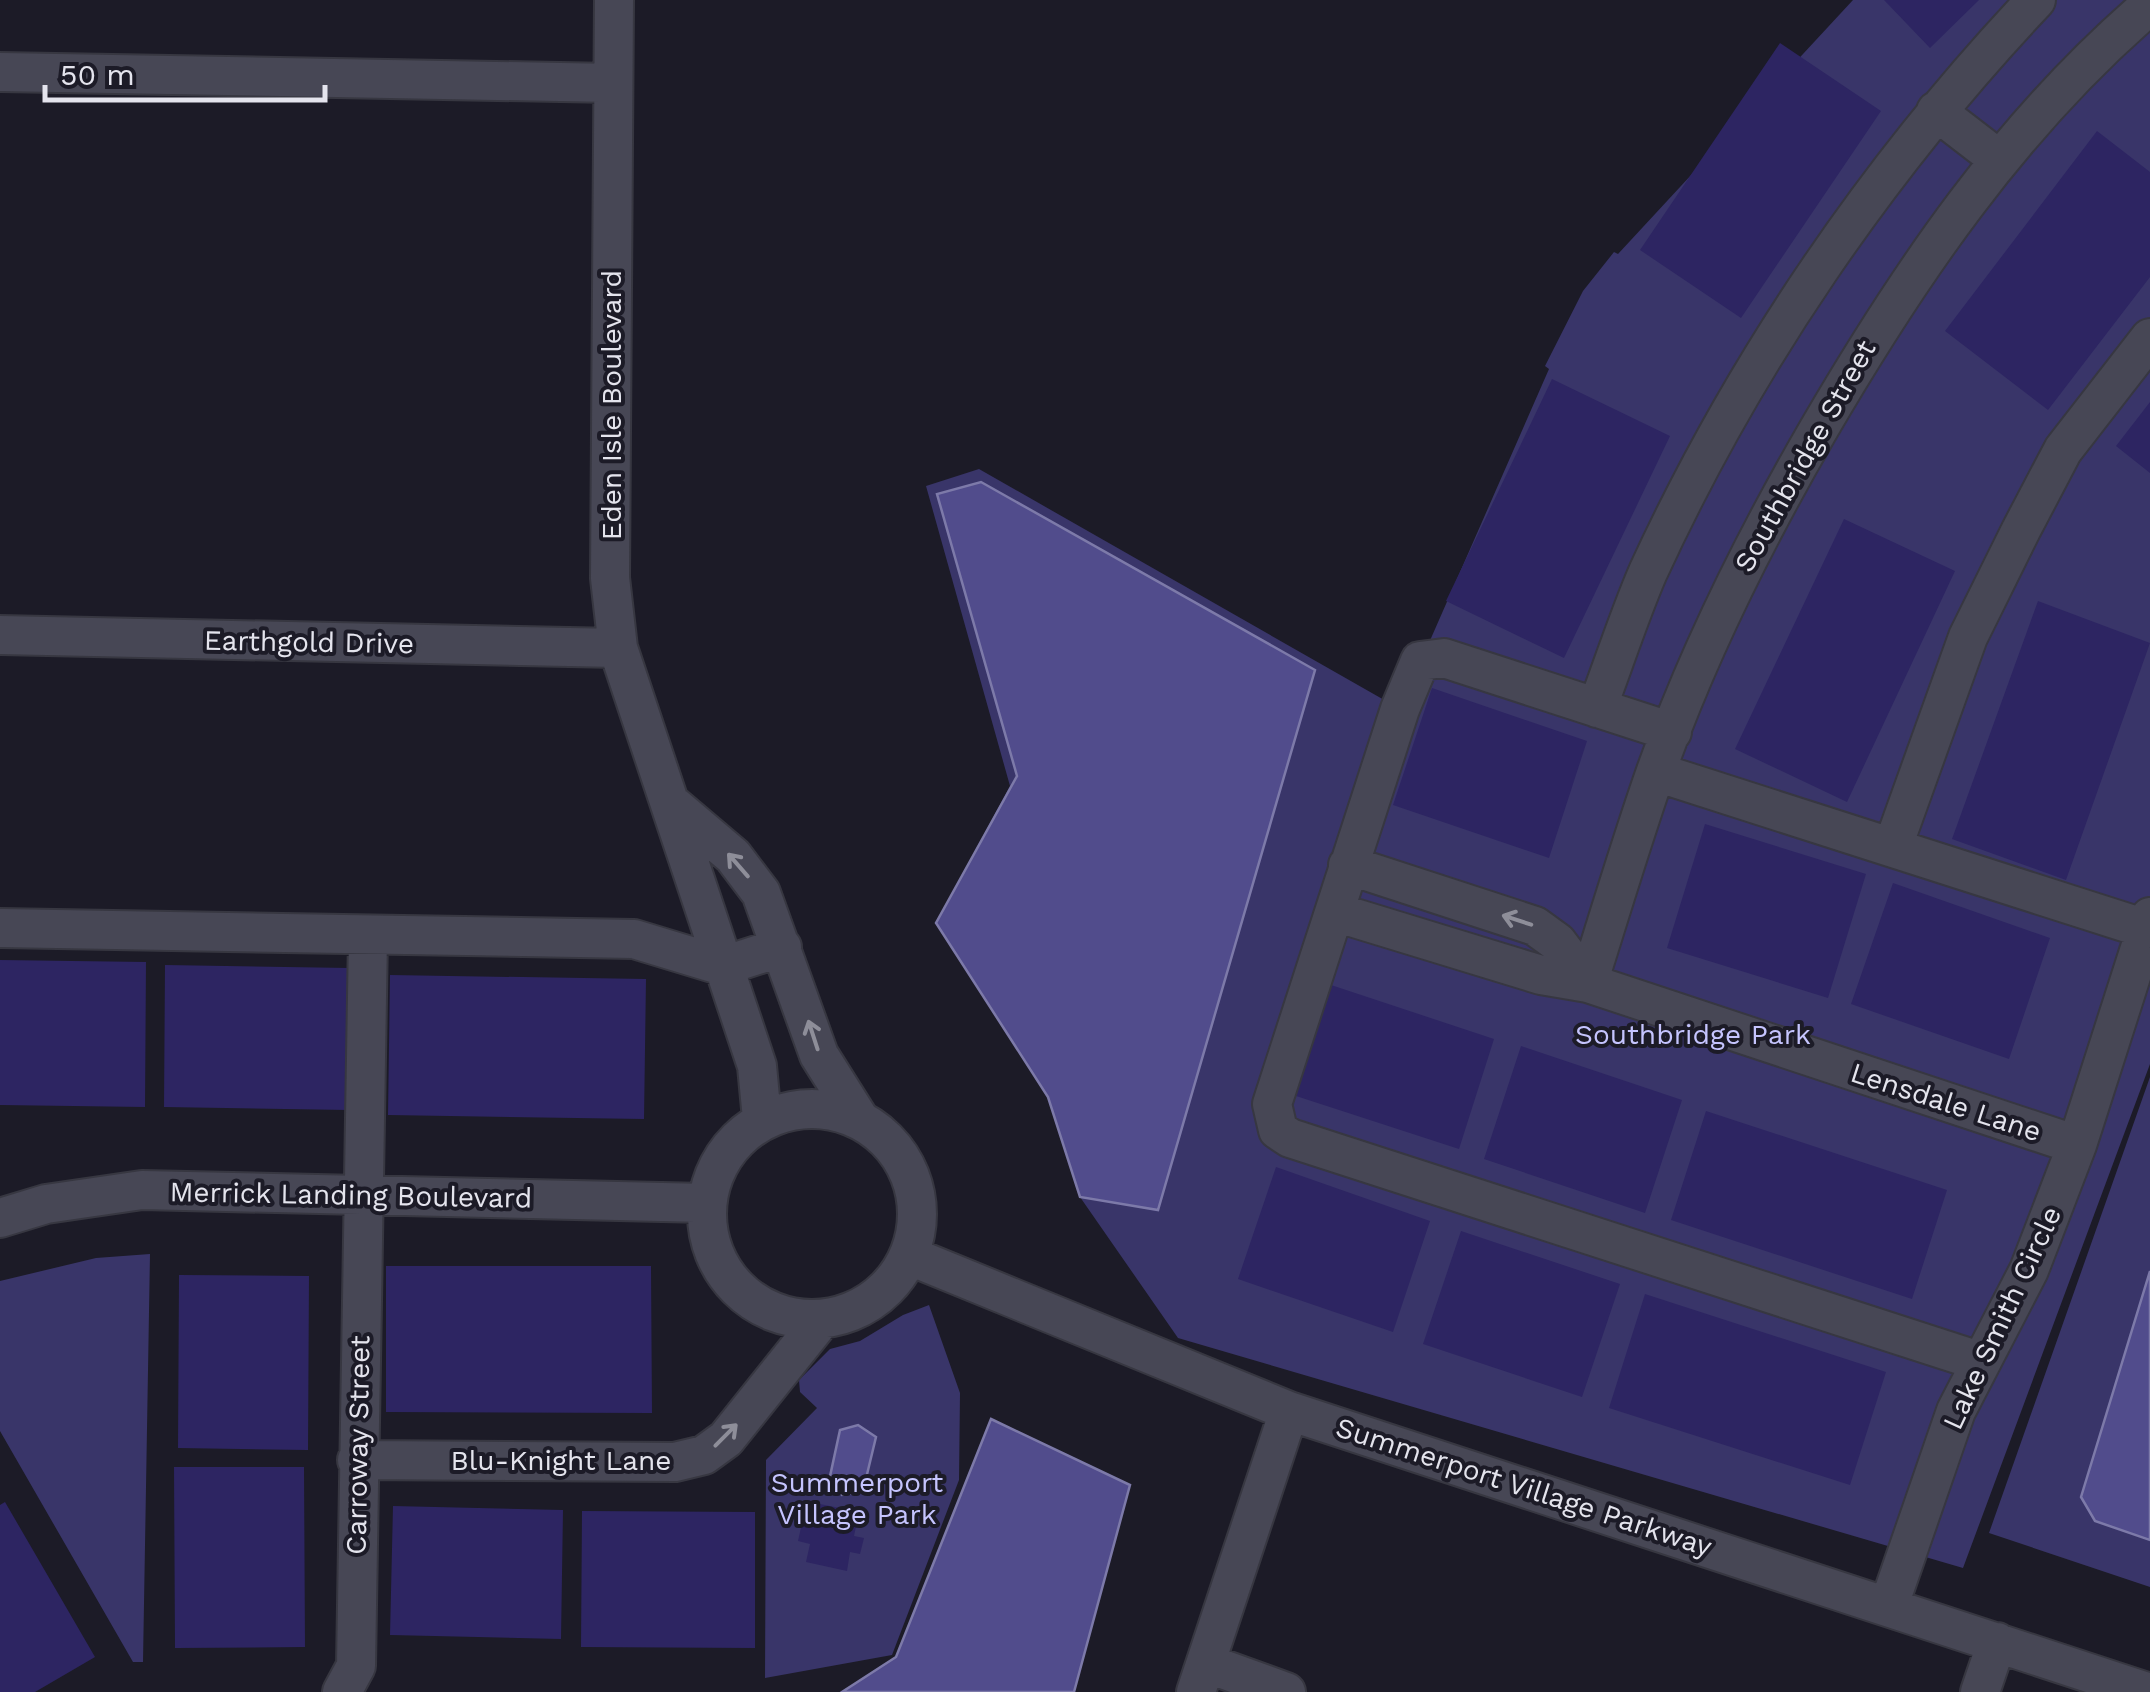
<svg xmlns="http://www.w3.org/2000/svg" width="2150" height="1692" viewBox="0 0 2150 1692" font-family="'Work Sans',sans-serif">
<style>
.green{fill:#393569}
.water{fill:#514c8c;stroke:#7d7aa9;stroke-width:2.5}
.building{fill:#2d2562}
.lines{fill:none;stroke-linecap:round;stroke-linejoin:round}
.minor-casing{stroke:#373741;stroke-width:42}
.minor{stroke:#474755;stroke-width:38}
.oneway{stroke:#8e8e99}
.labels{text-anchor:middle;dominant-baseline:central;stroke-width:8;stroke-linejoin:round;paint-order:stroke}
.street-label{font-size:28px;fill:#e4e4ed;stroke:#1c1b27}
.park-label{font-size:28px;fill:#c5c4fe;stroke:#1c1b27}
</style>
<rect width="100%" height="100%" fill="#1c1b27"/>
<path class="green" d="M1853 0H2150V1064L1963 1568 1178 1338 1080 1197 1048 1097 936 923 1010 786 926 486 979 469 1400 709 1549 369 1545 366 1583 291 1614 252 1618 254Z
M2150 1077V1587L1989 1533Z
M150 1254 143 1662H133L0 1431V1281L96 1258Z
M929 1305 960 1393 959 1480 892 1655 765 1678 766 1460 817 1408 800 1392 799 1380 830 1349 860 1341 903 1315Z"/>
<path class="water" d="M981 482 1315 670 1158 1210 1080 1197 1048 1097 936 923 1017 776 937 494Z
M2150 1271V1540L2095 1521 2081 1497Z
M991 1419 1130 1485 1074 1692H842L896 1657Z
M858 1425 876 1437 863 1491 842 1495 829 1481 840 1430Z"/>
<path class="building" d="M1884 0H1979L1930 48Z
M1780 43 1881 111 1741 318 1640 250Z
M2097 131 2150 172V277L2048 410 1945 331Z
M1552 379 1670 436 1564 658 1446 601Z
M2150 402V473L2116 446Z
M1844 519 1955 571 1847 802 1735 749Z
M2038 601 2150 643 2066 880 1952 839Z
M1432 688 1587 741 1549 858 1393 805Z
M1705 824 1866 874 1828 998 1667 948Z
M1893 883 2050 938 2009 1059 1851 1004Z
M0 960 146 962 145 1107 0 1105Z
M165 965 350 968 348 1110 164 1107Z
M390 975 646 979 644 1119 388 1115Z
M1328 984 1494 1039 1459 1149 1293 1095Z
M1521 1046 1682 1100 1645 1213 1484 1159Z
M1706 1111 1947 1190 1912 1299 1671 1220Z
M1276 1167 1430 1221 1393 1332 1238 1279Z
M1461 1231 1620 1284 1582 1397 1423 1344Z
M386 1266H651L652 1413 386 1412Z
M179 1275 309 1276 308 1450 178 1448Z
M1645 1294 1886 1372 1850 1485 1609 1408Z
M174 1467H304L305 1647 175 1648Z
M5 1502 95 1657 35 1692H0V1505Z
M820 1504 859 1512 854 1536 864 1538 860 1554 850 1552 847 1571 806 1562 810 1544 798 1541 802 1523 815 1526Z
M393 1506 563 1510 561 1639 390 1635Z
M582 1511 755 1512V1648L581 1647Z"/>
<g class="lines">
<g class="minor-casing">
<path id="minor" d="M614 0 610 578 618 648 757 1066 762 1119
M0 72 613 83
M1936 111 1997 158
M0 635 618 648
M1597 708C1614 663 1629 616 1648 572 1744 363 1878 167 2036 0
M1672 732 1444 658 1420 661 1400 709 1272 1104 1278 1130 1290 1138 1979 1361
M1656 772 2146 929
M674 806 733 856 761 893 819 1055 858 1117
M1893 846 1968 637 2021 530 2063 450 2150 338
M1348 865 1535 926 1557 942 1588 983
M1335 912 1541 975 1588 983 2077 1145
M0 928 634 939 723 966 782 947
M1588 983C1610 913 1631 843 1655 774 1697 655 1754 541 1817 432 1909 274 2010 125 2150 5
M707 1214a105 105 0 1 1 210 0a105 105 0 1 1-210 0Z
M0 1218 46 1204 142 1190 706 1203
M910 1256 1289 1411 2147 1692
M357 1460 675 1462 704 1455 726 1439 821 1320
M1889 1605 1956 1411 2029 1270 2077 1145 2150 917
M1206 1663 1286 1692
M342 1692 356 1666 368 936
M1196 1692 1289 1411
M1980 1692 1997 1642"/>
</g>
<use href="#minor" class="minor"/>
</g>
<defs><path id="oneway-shaft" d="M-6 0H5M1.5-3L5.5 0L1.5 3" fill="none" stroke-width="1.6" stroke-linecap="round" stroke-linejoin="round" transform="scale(2.5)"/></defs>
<g class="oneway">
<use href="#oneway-shaft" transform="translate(738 865) rotate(-131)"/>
<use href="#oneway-shaft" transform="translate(1517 920) rotate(-162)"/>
<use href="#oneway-shaft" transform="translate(813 1035) rotate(-108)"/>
<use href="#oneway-shaft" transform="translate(726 1435) rotate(-45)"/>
</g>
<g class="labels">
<g class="street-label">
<text transform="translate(611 405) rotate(-90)">Eden Isle Boulevard</text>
<text transform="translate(1805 456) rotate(-61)">Southbridge Street</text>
<text transform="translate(309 642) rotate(1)">Earthgold Drive</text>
<text transform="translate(1946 1102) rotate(18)">Lensdale Lane</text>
<text transform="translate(351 1195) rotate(1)">Merrick Landing Boulevard</text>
<text transform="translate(2002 1318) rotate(-65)">Lake Smith Circle</text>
<text transform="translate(358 1445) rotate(-89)">Carroway Street</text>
<text x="561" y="1460">Blu-Knight Lane</text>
<text transform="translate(1524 1487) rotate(18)">Summerport Village Parkway</text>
</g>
<g class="park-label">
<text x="1693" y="1034">Southbridge Park</text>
<text x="857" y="1482">Summerport<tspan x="857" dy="32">Village Park</tspan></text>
</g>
</g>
<path d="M45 85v15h280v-15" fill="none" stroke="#e4e4ed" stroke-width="5"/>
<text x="60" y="85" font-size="30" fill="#e4e4ed" stroke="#1c1b27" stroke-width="8" paint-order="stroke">50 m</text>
</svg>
